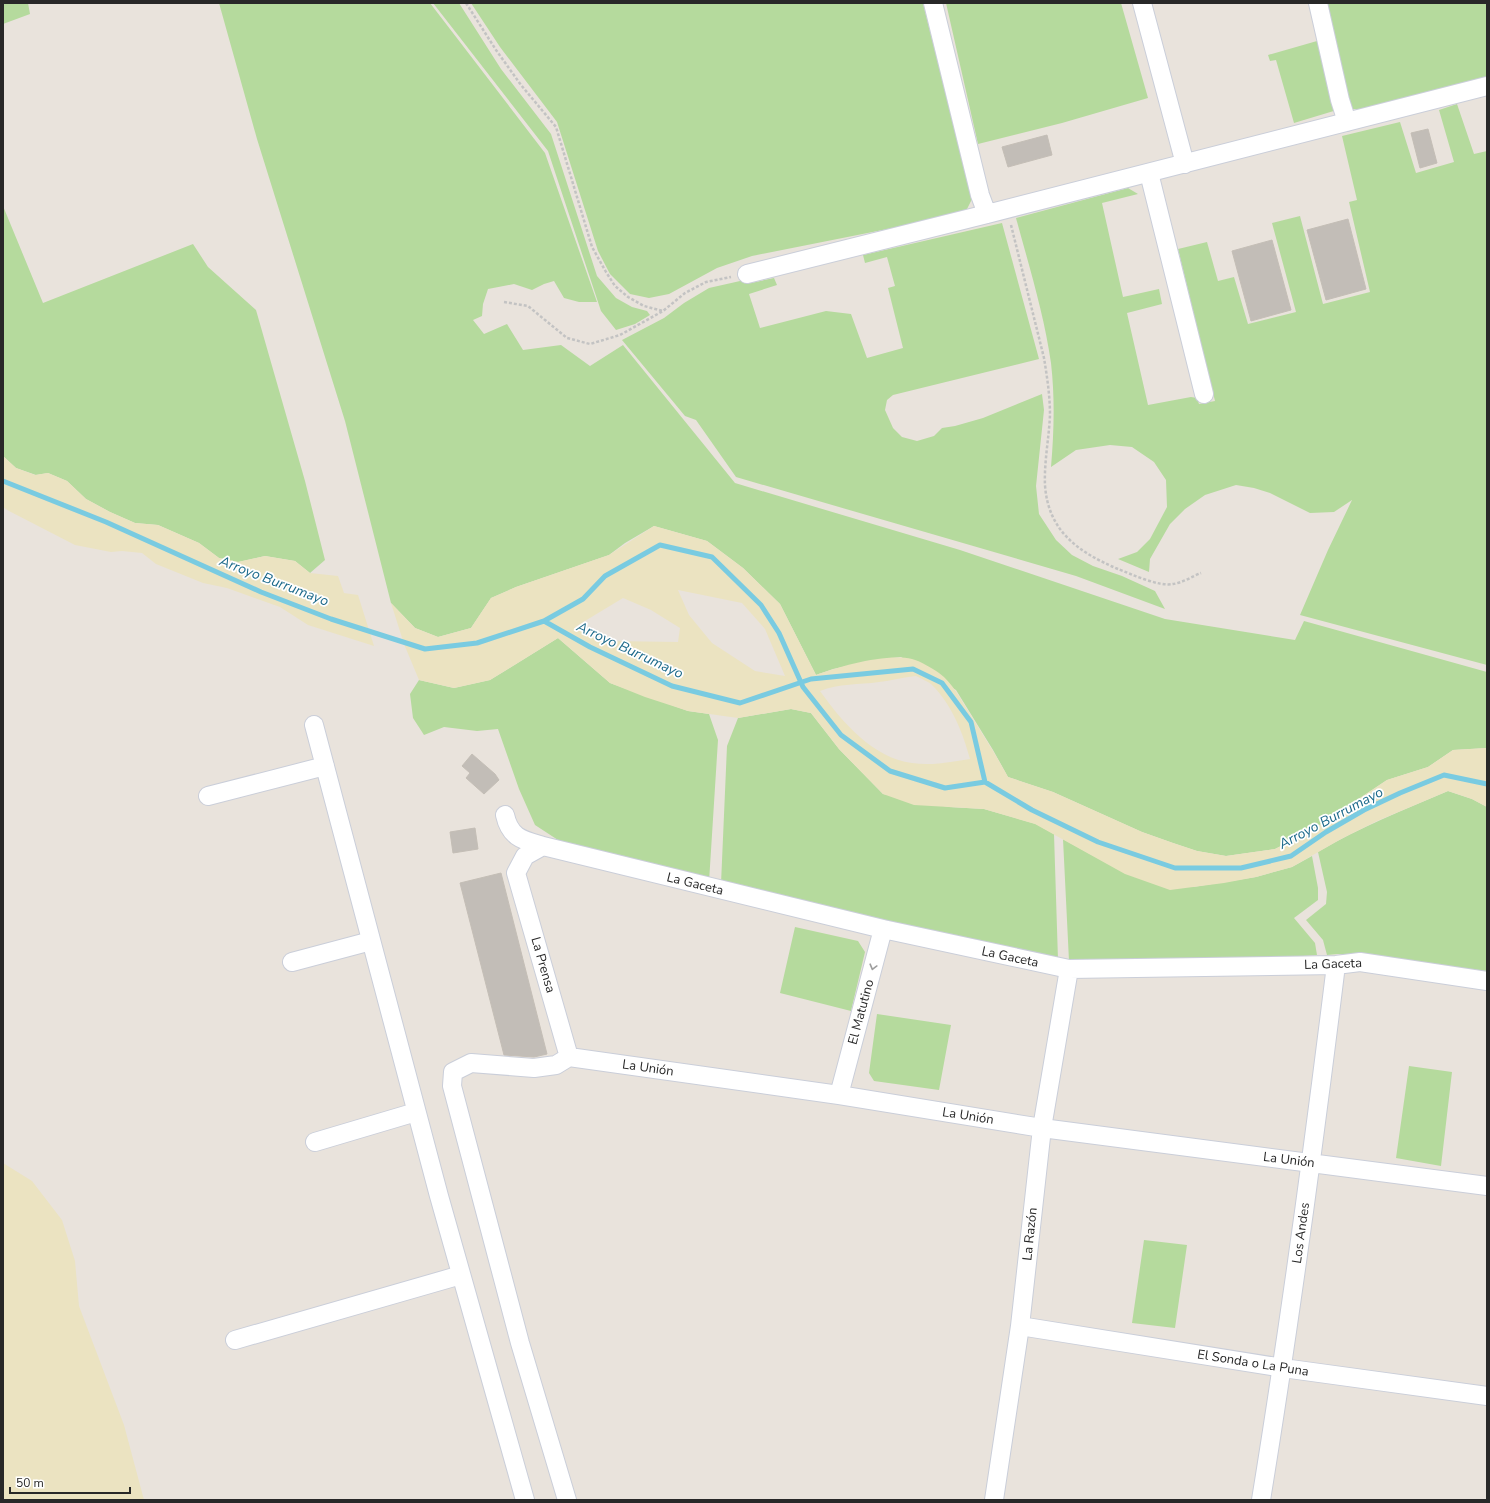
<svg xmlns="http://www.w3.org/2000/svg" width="1490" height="1503" viewBox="0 0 1490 1503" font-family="'Nunito Sans',sans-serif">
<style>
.green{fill:#b5da9d}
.sand{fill:#ebe3c1;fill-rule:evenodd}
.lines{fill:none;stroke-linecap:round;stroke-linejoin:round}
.stream{stroke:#79cbe1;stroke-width:5}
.building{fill:#c2bdb7;stroke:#c4beb6}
.street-casing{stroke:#caced9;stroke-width:20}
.path{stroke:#c3c3c3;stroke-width:2.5;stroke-dasharray:3 2;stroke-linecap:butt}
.street{stroke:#fff;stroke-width:18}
.oneway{stroke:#9e9e9e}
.labels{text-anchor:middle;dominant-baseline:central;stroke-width:3.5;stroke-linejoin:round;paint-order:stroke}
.street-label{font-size:13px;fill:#282828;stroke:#fff}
.water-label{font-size:14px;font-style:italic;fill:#1b698a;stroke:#fff}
</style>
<rect width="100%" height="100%" fill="#e9e3dc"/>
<path class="green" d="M3 3H28L30 14 3 24Z
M219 3H430L545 153 597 302H579L564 298 554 281 544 284 532 290 514 284 488 289 483 304 482 316 473 320 484 334 507 324 523 350 561 345 590 366 623 345 735 483 960 550 1165 619 1295 640 1304 621 1487 672V748L1453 750 1428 767 1387 780 1309 832 1275 849 1226 856 1197 851 1173 843 1142 832 1053 792 1008 777 993 750 956 690 901 657 876 660 833 669 816 675 780 604 743 568 707 541 654 526 625 543 609 555 516 587 491 598 471 628 438 637 415 628 391 603 345 421 257 139Z
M433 3H459L501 69 551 134 597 276 616 298 632 307 647 311 650 315 635 324 616 330 601 311 548 151Z
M471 3H923L972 199 967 209 948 217 752 256 717 268 669 294 649 298 630 294 610 274 598 251 557 122 500 47Z
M946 3H1121L1148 98 1062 123 978 144Z
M1322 3H1487V80L1360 109H1352Z
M1317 41 1337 110 1294 123 1276 60 1270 61 1268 55Z
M1457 104 1474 154 1487 151V665L1300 615 1328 550 1352 500 1334 512 1310 513 1270 493 1254 488 1236 485 1205 495 1185 509 1170 524 1150 559 1149 572 1118 559 1137 552 1150 539 1167 507 1166 480 1154 462 1132 447 1110 445 1076 450 1051 467C1054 432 1055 398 1051 363 1044 314 1029 266 1016 218L1128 188 1138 194 1102 203 1123 297 1159 289 1162 304 1127 313 1148 405 1191 397 1197 398 1199 404 1215 401 1178 249 1207 242 1218 281 1234 277 1248 324 1296 312 1272 223 1300 216 1323 304 1370 292 1349 202 1357 200 1342 136 1400 122 1416 173 1454 162 1439 110Z
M3 206 43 303 193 244 208 267 256 310 305 481 325 560 310 573 295 561 265 556 238 562 219 558 199 543 158 525 135 523 110 512 86 499 67 481 48 473 36 475 16 468 3 456Z
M1002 223 1039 359 893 395 887 400 885 410 893 428 902 437 917 441 934 436 942 428 955 426 983 418 1042 394 1044 410 1036 486 1039 514 1056 540 1072 555 1093 566 1122 576 1155 591 1165 609 1076 576 736 477 696 420 685 416 622 340 664 318 684 303 709 288 749 279 751 283 774 278 777 285 749 294 760 328 826 311 851 314 867 358 903 348 888 288 895 286 887 257 865 263 863 255Z
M558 638 610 683 688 711 709 714 718 740 709 882 558 840 535 825 519 789 498 729 477 731 444 727 424 735 413 718 410 694 419 680 454 688 490 680Z
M791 709 811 713 839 749 883 794 949 807 984 809 1036 824 1054 834 1058 960 721 884 727 746 738 718Z
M1448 791 1472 799 1487 807V971L1338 954 1327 955 1323 940 1306 920 1326 904 1327 892 1318 852C1360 827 1404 810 1448 791Z
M1063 839 1092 855 1193 887 1256 877 1292 867 1312 856 1318 888V900L1294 918 1315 943 1317 955 1227 961H1069Z
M795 927 858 941 865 952 851 1011 780 993Z
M877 1014 951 1025 939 1090 874 1081 869 1073Z
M1409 1066 1452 1072 1441 1166 1396 1158Z
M1144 1240 1187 1245 1175 1328 1132 1323Z"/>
<path class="sand" d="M3 456 16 468 35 475 48 473 67 481 86 499 110 512 135 523 158 525 199 543 219 558 238 562 265 556 295 561 310 573 338 576 344 593 358 595 374 646 308 625 280 607 227 588 203 583 156 564 142 553 122 551 111 552 75 545 9 511 3 507Z
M654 526 707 541 743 568 780 604 816 675C840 666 887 653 912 659 920 661 932 668 939 673 953 683 961 700 970 714 983 735 996 755 1008 777L1053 792 1142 832 1173 843 1197 851 1226 856 1275 849 1309 832 1387 780 1428 767 1453 750 1487 748V807L1472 799 1448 791 1377 821 1341 839 1292 867 1256 877 1224 883 1170 890 1125 874 1035 824 984 809 914 805 883 794 839 749 811 713 791 709 738 718 688 711 645 697 610 683 558 638 490 680 454 688 419 680 404 644 391 603 415 628 438 637 471 628 491 598 516 587 609 555ZM678 590 742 603 765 629 785 676 755 671 712 643 689 615ZM623 598 651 610 680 628 678 642 610 641 595 639 575 627ZM916 676C921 679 928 681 932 685 952 705 963 733 970 759 952 762 931 766 912 763 873 758 842 722 820 691 839 683 859 685 879 682 891 681 903 677 916 676Z
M3 1163 32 1181 62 1220 75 1261 79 1306 124 1425 144 1500H3Z"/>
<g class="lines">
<path class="stream" d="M3 481 106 522 261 592 331 619 425 649 477 643 544 621 590 647 672 686 740 703 811 679 913 669 942 683 971 722 985 782 1032 810 1098 842 1175 868H1241L1291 856 1326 832 1364 810 1400 793 1444 775 1487 784
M544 621 583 599 605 576 660 545 712 557 761 605 779 633 803 687 841 735 890 771 945 788 985 782"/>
</g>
<path class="building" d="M1428 129 1437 163 1420 168 1411 133Z
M1047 135 1052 155 1008 167 1002 147Z
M1348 219 1366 289 1326 300 1307 230Z
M1272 240 1291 310 1251 321 1232 251Z
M472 754 495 774 499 780 484 794 466 778 470 773 462 766Z
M475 828 478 849 453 853 450 832Z
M501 873 547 1054 534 1057 504 1055 460 883Z"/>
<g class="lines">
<g class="street-casing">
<path id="street" d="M933 3 980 195 987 214
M1142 3 1185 164
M1318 3 1340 100 1347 122
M1149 173 1204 394
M747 274 987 214 1487 86
M314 725 439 1196 525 1500
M208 796 325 766
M505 815C510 838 523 840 543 846L883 929 1069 969 1336 965 1360 962 1487 981
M543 846 525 856 516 873 569 1057
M292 962 371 941
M839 1095 883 929
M315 1142 416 1112
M1020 1326 1283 1368 1487 1396
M235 1340 461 1275
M567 1500 520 1343 452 1086 453 1072 471 1063 534 1068 556 1065 569 1057 839 1095 1042 1128 1487 1186
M994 1500 1020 1326 1042 1128 1069 969
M1261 1500C1290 1322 1314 1144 1336 965"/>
</g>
<path class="path" d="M466 3 496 50 521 85 556 127 592 247 606 272 615 286 628 297 644 306 663 311
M1011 225 1044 358C1047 376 1050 396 1050 415 1049 438 1044 462 1045 485 1048 531 1078 552 1118 569 1131 574 1159 587 1173 584 1182 583 1193 576 1201 573
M504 302 528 306 567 338 590 344 620 335 663 311 685 293 706 282 731 277"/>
<use href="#street" class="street"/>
</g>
<defs><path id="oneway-chevron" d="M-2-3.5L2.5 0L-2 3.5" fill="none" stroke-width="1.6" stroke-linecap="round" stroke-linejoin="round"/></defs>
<use class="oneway" href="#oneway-chevron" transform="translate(873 967) rotate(105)"/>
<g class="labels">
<g class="street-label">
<text transform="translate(695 884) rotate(14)">La Gaceta</text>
<text transform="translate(1010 957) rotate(12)">La Gaceta</text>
<text transform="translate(1333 964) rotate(-2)">La Gaceta</text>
<text transform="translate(543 965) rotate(74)">La Prensa</text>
<text transform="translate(861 1012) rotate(-75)">El Matutino</text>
<text transform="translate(648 1068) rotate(8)">La Unión</text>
<text transform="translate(968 1116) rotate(9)">La Unión</text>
<text transform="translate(1289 1160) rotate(7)">La Unión</text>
<text transform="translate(1301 1233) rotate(-82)">Los Andes</text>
<text transform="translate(1030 1234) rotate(-84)">La Razón</text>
<text transform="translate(1253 1363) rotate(9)">El Sonda o La Puna</text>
</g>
<g class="water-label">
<text transform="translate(274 581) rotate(21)">Arroyo Burrumayo</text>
<text transform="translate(630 650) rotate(25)">Arroyo Burrumayo</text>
<text transform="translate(1331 818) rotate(-28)">Arroyo Burrumayo</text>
</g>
</g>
<rect width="1490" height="1503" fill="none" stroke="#282828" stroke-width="8"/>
<path d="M10 1487v6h120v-6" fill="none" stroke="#282828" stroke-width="2"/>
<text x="16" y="1487" font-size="12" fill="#282828" stroke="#ffffff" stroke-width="3" paint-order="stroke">50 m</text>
</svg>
